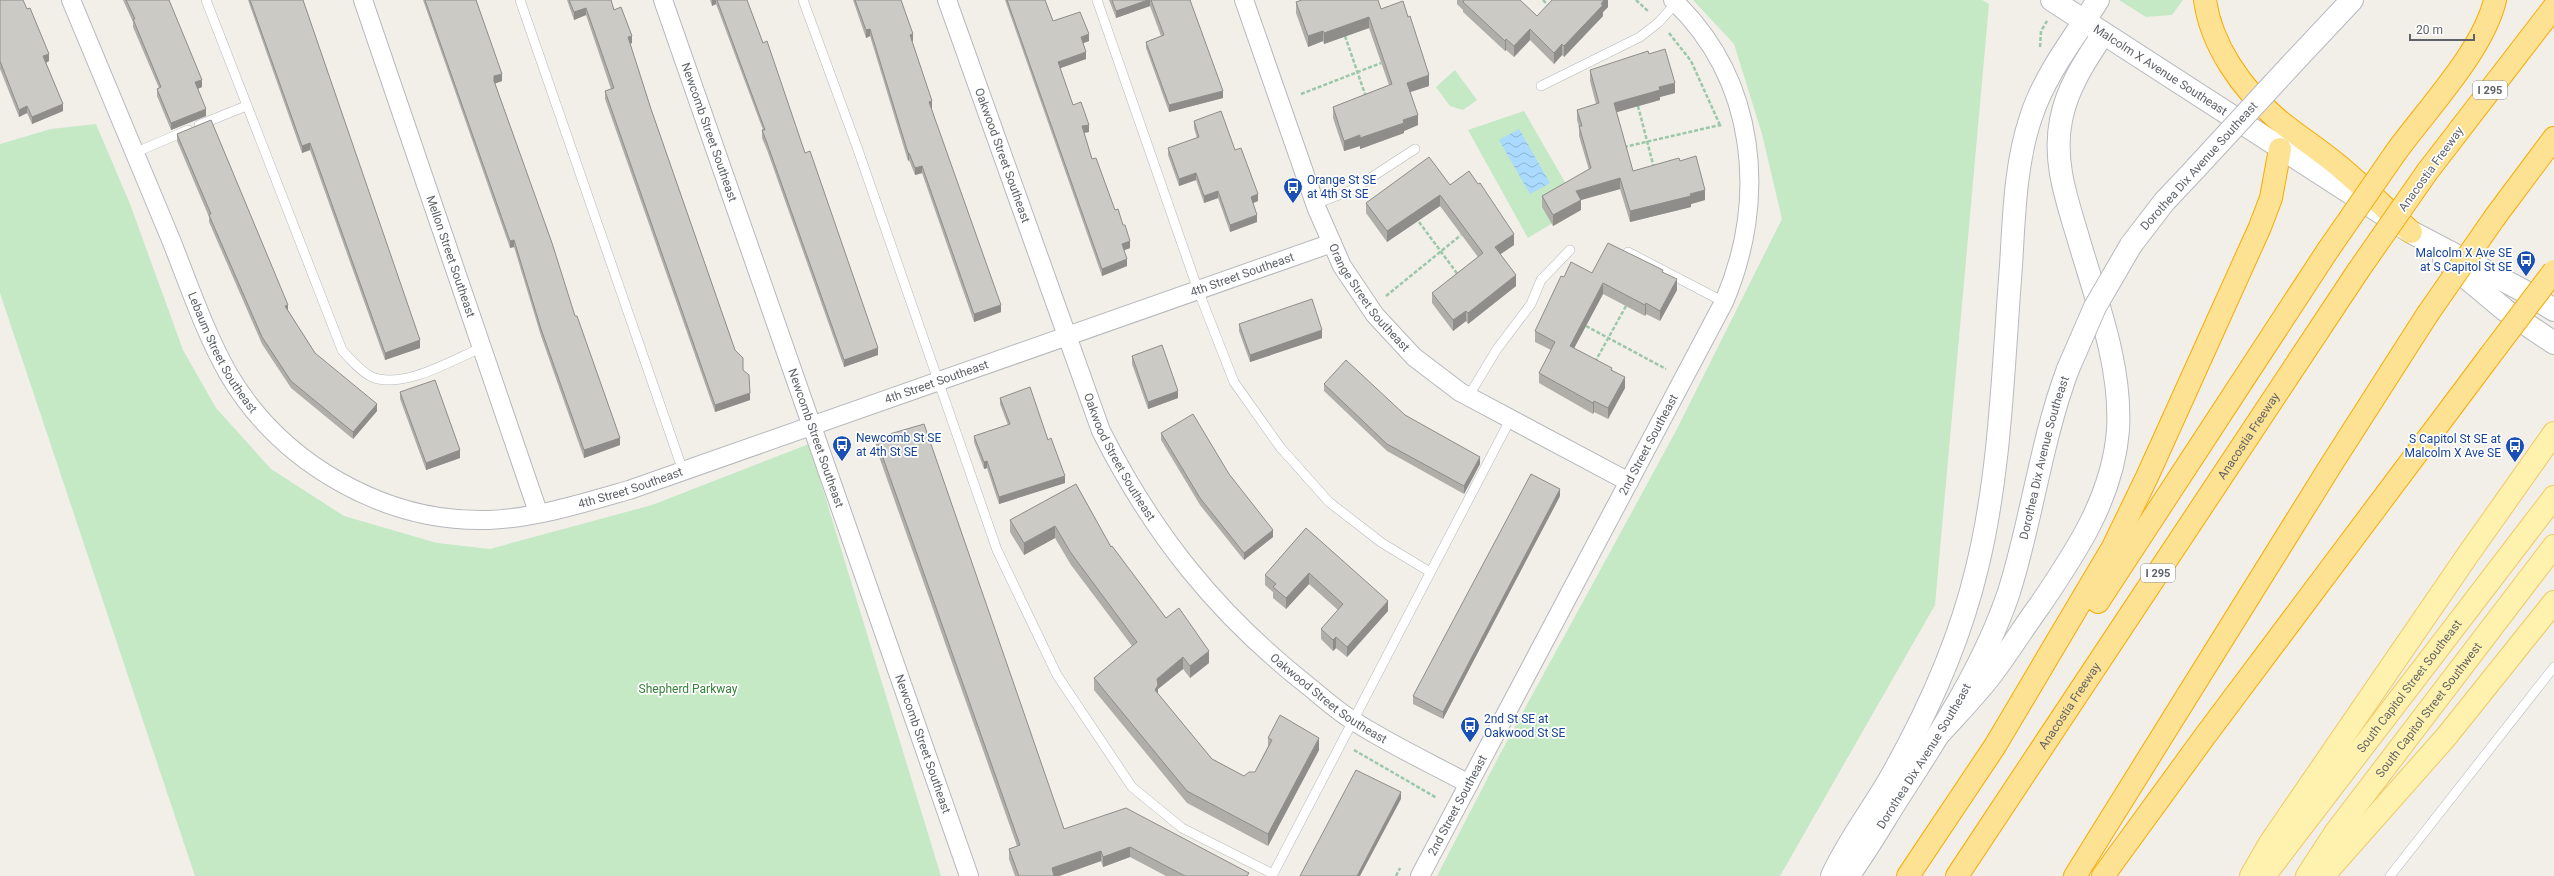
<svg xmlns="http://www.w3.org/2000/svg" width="2554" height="876" viewBox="0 0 2554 876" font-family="Roboto,sans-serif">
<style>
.green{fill:#c5e8c5}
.water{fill:url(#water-waves)}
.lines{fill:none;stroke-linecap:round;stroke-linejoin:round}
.lane-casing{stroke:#b5b8bc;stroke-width:10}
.street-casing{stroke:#b5b8bc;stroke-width:20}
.secondary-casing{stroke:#b6babf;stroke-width:24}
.primary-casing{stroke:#f2c960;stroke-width:24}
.highway-casing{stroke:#f9ab00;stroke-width:24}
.path{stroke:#9cc7a9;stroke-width:2.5;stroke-dasharray:4 2;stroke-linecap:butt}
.lane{stroke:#fff;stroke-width:9}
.street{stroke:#fff;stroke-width:18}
.secondary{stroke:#fff;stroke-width:22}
.primary{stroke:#fff2af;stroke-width:22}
.highway{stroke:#fde293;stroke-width:22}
.secondary-bridge-casing{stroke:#b6babf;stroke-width:24;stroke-linecap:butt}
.highway-bridge-casing{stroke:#f9ab00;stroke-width:24;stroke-linecap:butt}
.secondary-bridge{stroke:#fff;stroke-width:22}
.highway-bridge{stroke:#fde293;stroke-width:22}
.wall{fill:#afaea9}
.shaded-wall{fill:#8f8d8a}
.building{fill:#cccac5;stroke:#8f8d8a}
.labels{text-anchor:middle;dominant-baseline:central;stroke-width:3.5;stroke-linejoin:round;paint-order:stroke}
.shield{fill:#fff;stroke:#8f9295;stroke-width:1}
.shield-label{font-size:11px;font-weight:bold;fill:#5f6368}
.street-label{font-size:12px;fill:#5f6368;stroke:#fff}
.transit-label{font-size:12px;fill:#164399;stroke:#fff;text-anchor:start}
.park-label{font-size:12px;fill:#348238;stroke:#fff}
</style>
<defs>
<pattern id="water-waves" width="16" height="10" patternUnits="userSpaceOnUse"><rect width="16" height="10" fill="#aadaff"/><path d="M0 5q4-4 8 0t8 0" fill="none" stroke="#8eb4d2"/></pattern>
</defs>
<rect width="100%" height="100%" fill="#f1efe8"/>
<path class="green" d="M1693 0H1982L1989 4 1935 605 1780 876H1437L1499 756 1677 429 1782 219 1762 134 1734 44Z
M2119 0H2183L2172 15 2146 17Z
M1455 70 1477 100 1463 110 1450 106 1436 87Z
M1524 111 1570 191 1551 224 1528 238 1468 130Z
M96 124 130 204 183 350 216 408 271 469 344 516 437 543 490 549 652 505 809 444 941 876H195L0 293V144L51 129Z"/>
<path class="water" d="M1519 129 1550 183 1530 194 1499 140Z"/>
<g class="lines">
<g class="lane-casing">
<path id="lane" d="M206 0 342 350C350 359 360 371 372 377 404 390 454 359 483 347
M520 0 683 471
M803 0 857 147 997 550 1057 675 1132 787 1182 828 1273 874
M1097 0 1198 290 1234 382 1280 447 1329 502 1382 543 1430 572
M1541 86 1640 37 1659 22 1676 3
M199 125 246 106
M134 153 188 130
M1315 204 1352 190 1415 149
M1628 252 1724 302
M1468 397 1497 349 1531 304 1541 280 1570 250
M1272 876 1510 420
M2390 876 2554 667"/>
</g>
<g class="street-casing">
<g id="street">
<path id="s1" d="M71 0C104 80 137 160 171 240 189 285 205 333 229 375 282 464 385 523 489 520 536 518 584 503 629 490L1332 243"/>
<path id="s2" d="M363 0 538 512"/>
<path id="s3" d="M663 0 969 876"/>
<path id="s4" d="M947 0 1101 431C1153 534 1216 613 1307 685 1322 697 1336 710 1352 720 1389 744 1430 763 1469 784"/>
<path id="s5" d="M1244 0 1317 209 1342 266 1375 315 1414 357 1460 392 1629 482"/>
<path id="s6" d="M1420 876 1724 302C1768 199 1757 80 1673 0"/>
</g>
</g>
<g class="secondary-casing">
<g id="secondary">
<path id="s7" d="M2052 0 2411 232 2522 290 2554 310"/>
<path d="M2291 65 2352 0"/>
<path d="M2131 245 2164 202 2196 168"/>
<path d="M2444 259 2505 310 2554 343"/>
<path d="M1940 733C1957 714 1975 696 1991 675 2008 653 2023 628 2040 605 2076 552 2113 497 2118 430 2122 364 2095 297 2077 234 2066 197 2053 160 2061 120 2067 88 2085 61 2103 34"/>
<path d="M1832 876C1847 843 1869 814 1887 784 1926 716 1959 644 1977 568 2001 470 2003 366 2011 266 2014 217 2015 164 2031 117 2045 74 2074 38 2098 0"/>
<path id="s8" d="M1848 876C1868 849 1885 818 1904 789 1944 727 1985 663 2009 592 2032 519 2041 441 2068 369"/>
</g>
</g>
<g class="primary-casing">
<g id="primary">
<path d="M2251 876 2270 843 2467 556 2554 433"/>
<path id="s9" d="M2264 876 2554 497"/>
<path id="s10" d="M2307 876 2335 833 2554 546"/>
<path d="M2323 876 2446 737 2554 602"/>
</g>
</g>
<g class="highway-casing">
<g id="highway">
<path d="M2205 0C2211 45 2242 89 2276 118 2296 135 2319 149 2339 166 2364 187 2387 210 2411 232"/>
<path d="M2396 152C2427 109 2483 51 2495 0"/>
<path d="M2427 172 2554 7"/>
<path d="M2495 217 2554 138"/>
<path d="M2098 602 2328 250"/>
<path d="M1908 876 1995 746 2113 547 2147 477 2260 227 2271 198 2280 149"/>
<path id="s11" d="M1957 876 2358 271"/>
<path d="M2075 876 2331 465 2427 315"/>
<path d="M2103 876 2205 736 2489 357"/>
</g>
</g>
<path class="path" d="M1543 0 1550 7
M1636 0 1649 12
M1669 33 1691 61 1720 125
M1345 36 1366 97
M2040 47 2041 31 2047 21
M1301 94 1381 63
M1638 106 1654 168
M1624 147 1720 125 1721 127
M1419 222 1459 276
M1386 296 1461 235
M1586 326 1666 369
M1595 362 1626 306
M1354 750 1437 798
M1396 876 1400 868"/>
<use href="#lane" class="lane"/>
<use href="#street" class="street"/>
<use href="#secondary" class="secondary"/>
<use href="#primary" class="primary"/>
<use href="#highway" class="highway"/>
<g class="secondary-bridge-casing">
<path id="secondary-bridge" d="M2196 168 2291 65
M2068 369 2095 307 2131 245"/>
</g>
<g class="highway-bridge-casing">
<path id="highway-bridge" d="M2328 250 2396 152
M2358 271 2427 172
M2427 315 2495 217
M2489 357 2554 271"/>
</g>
<use href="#secondary-bridge" class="secondary-bridge"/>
<use href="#highway-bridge" class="highway-bridge"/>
</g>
<path class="wall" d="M0 0 49 61 46 63 63 111 32 124 27 113 19 117 0 69Z
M123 0H169L202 87 197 89 206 116 171 130 157 96V89L159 88 133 27V22Z
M248 0H303L420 348 385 360 310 150 302 153Z
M423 0H476L502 81 495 83 575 316 620 445 584 458 541 336 514 247 510 248Z
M567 0H611L614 10 632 43 630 44 651 109 735 350 743 370 750 400 715 412 605 99V91L611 89 586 15 574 20Z
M710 0H747L763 43 805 153 878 355 844 367 767 150 762 138V130H763L716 4 712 6Z
M853 0H901L913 41H912L932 108 931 109 1001 312 974 322 922 173 915 175 909 160 908 161 870 36 866 38Z
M1005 0H1045L1053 21 1089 41 1083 43 1086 59 1060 68 1073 105 1089 132 1084 133 1092 159 1115 210 1130 248 1124 250 1127 266 1102 276Z
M1109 0H1190L1223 98 1169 112 1146 48V42L1161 36 1150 6 1116 18Z
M1457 0H1520L1537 16 1608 0V7L1603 12V16L1564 57 1562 55 1554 64 1530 40 1514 57 1506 50 1505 51 1463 12V10L1457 4Z
M1296 2 1381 9 1429 86 1410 92 1418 125 1404 131V133L1360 149V146L1344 151 1333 118V107L1389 85 1369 28 1324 44 1323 41 1308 47 1296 13Z
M1590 70 1675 93 1660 97V100L1616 112 1633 171 1680 161 1705 200 1691 204V207L1630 222 1620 189 1581 200V210L1553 226 1542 207V196L1589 170 1579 136V127L1577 120V110L1596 104 1590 81Z
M1194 121 1235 150 1258 201 1253 203 1257 222 1230 232 1218 198 1204 203 1196 180 1179 186 1168 155V148L1197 138 1194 128Z
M177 134 315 353 377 411 353 439 291 388 262 344 209 222V217L177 141Z
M1450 185 1514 245 1500 254 1516 286 1468 324 1466 321 1453 331 1432 303V293L1478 257 1440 206 1387 242 1366 213V203Z
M1663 272 1677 290 1660 321 1646 314 1645 316 1603 294 1574 348 1612 370 1625 388 1608 419 1594 412 1593 414 1539 383V373L1551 350 1535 342V331L1564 277 1592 273Z
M1239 324 1322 338 1250 362 1239 331Z
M1132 356 1178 398 1148 409 1132 364Z
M1324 384 1405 415 1480 464 1464 494 1387 451 1324 391Z
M400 392 460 458 426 470 400 399Z
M1000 398 1048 440 1065 483 999 504 987 468 984 469 974 442V436L1008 425 1000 404Z
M1161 433 1229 474 1273 537 1244 560 1200 505 1161 440Z
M876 438 1064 829 1249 876H1166L1130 857 1103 867 1101 861 1059 876H1015L1009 859V849L1017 846 876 448Z
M1076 484 1111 547 1166 618 1209 663 1190 678 1183 669 1158 689V694L1212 759 1244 776 1255 772 1268 746V738L1319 750 1268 846 1187 803 1094 690V678L1132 646 1071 565 1055 538 1024 555 1010 532V520Z
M1560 496 1443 719 1413 704V696Z
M1306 528 1388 611 1347 657 1336 648 1333 651 1321 639V629L1338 610 1309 584 1286 609 1273 598V592L1265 585V575Z"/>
<path class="shaded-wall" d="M712 0H716V4L712 6Z
M1148 0H1150V6L1116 18V11Z
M1604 0H1608V7L1603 12V16L1564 57V46Z
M586 8V15L574 20V12Z
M1369 17V28L1324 44V33Z
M870 29V36L866 38V30Z
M1530 29V40L1514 57V46Z
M1323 31V41L1308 47V36Z
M913 34V41L910 42V35Z
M1089 34V41L1081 44V37Z
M632 36V43L628 44V37Z
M1506 39V50L1505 51V41Z
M1562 44V55L1554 64V53Z
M1086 52V59L1058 69V62Z
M49 54V61L43 64V56Z
M502 74V81L494 84V76Z
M1429 75V86L1407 93V83Z
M202 80V87L195 90V82Z
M1675 83V93L1660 97V100L1614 113V103L1659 87Z
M1223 91V98L1169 112V105Z
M932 101V108L929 109V102Z
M63 104V111L32 124V117Z
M27 106V113L19 117V110Z
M206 109V116L171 130V123Z
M1418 115V125L1404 131V133L1360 149V138L1403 120Z
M1089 125V132L1082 133V126Z
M1360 135V146L1344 151V141Z
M310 143V150L302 153V146Z
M908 153H909V160L908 161Z
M922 166V173L915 175V168Z
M1196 173V180L1179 186V179Z
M1620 178V189L1581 200V210L1553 226V215L1576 191Z
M1705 190V200L1691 204V207L1630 222V211Z
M1218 191V198L1204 203V196Z
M1258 194V201L1251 204V197Z
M1440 195V206L1387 242V231Z
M1257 215V222L1230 232V225Z
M1514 234V245L1495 258V247Z
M514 240V247L510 248V241Z
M1130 241V248L1122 251V244Z
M1127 259V266L1102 276V269Z
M1516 275V286L1468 324V313Z
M1677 279V290L1660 321V311Z
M1603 283V294L1570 356V346Z
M1646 303V314L1645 316V305Z
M288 305V312L285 306Z
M1001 305V312L974 322V314Z
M1466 311V321L1453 331V320Z
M1322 330V338L1250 362V355Z
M420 340V348L385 360V353Z
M878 348V355L844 367V360Z
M1625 377V388L1608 419V408Z
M1178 391V398L1148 409V402Z
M750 393V400L715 412V405Z
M1594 401V412L1593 414V403Z
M377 404V411L353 439V432Z
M620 438V445L584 458V450Z
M460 450V458L426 470V463Z
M1480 457V464L1464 494V486Z
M987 461V468L984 469V462Z
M1065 476V483L999 504V497Z
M1560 489V496L1443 719V712Z
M1055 526V538L1024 555V543Z
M1273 530V537L1244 560V553Z
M1309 573V584L1286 609V598Z
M1388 601V611L1347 657V647Z
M1336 637V648L1333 651V640Z
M1209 651V663L1190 678V666Z
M1183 657V669L1158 689V697L1155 690 1157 679Z
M1319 738V750L1268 846V834Z
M1401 792V799L1360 876H1357Z
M1130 847V857L1103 867V857Z
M1101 851V861L1059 876H1052V868Z"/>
<path class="building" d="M0 0H23L27 9 30 8 49 54 43 56 63 104 32 117 27 106 19 110 0 61Z
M126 0H169L202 80 195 82 206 109 171 123 157 89 161 87 133 19H135Z
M250 0H303L420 340 385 353 310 143 302 146Z
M425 0H476L502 74 494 76V81L552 243 575 316H577L620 438 584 450 541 329 514 240 510 241Z
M569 0H611L614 10 621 7 632 36 628 37 651 109 735 350 743 358V370L749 375 750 393 715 405 605 91 614 88 586 8 574 12Z
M717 0H747L763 43 767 41 805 153 810 151 878 348 844 360 767 143 762 130H765Z
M855 0H901L913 34 910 35 932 101 929 102 1001 305 974 314 922 166 915 168 909 153H908L870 29 866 30Z
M1007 0H1045L1053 21 1080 12 1089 34 1081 37 1086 52 1058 62 1073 105 1081 102 1089 125 1082 126 1092 159 1096 158 1115 210 1118 209 1123 225H1125L1130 241 1122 244 1127 259 1102 269Z
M1112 0H1148L1116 11Z
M1151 0H1190L1223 91 1169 105 1146 42 1164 35Z
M1302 0H1378L1381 9 1403 1 1408 17 1410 16 1429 75 1407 83 1418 115 1403 120 1404 123 1360 138V135L1344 141 1333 107 1392 84 1369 17 1324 33 1323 31 1308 36 1296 2Z
M1464 0H1520L1537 16 1552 0H1604L1601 4 1603 5 1564 46 1562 44 1554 53 1530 29 1514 46 1506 39 1505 41 1463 2Z
M1665 49 1675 83 1659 87 1660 90 1614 103 1633 171 1679 158 1680 161 1696 156 1705 190 1690 194 1691 196 1630 211 1620 178 1576 191 1581 200 1553 215 1542 196 1591 168 1579 126H1582L1577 110 1599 103 1590 70 1648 51 1649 54Z
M1221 111 1235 150 1241 148 1258 194 1251 197 1257 215 1230 225 1218 191 1204 196 1196 173 1179 179 1168 148 1199 137 1194 121Z
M211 120 288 305 285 306 315 353 377 404 353 432 291 381 262 337 209 215 211 214 177 134Z
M1429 157 1450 185 1469 171 1478 184 1480 183 1514 234 1495 247 1516 275 1468 313 1466 311 1453 320 1432 293 1483 253 1440 195 1387 231 1366 203Z
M1608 243 1663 270 1662 272 1677 279 1660 311 1646 303 1645 305 1603 283 1570 346 1612 368 1611 370 1625 377 1608 408 1594 401 1593 403 1539 373 1555 342 1535 331 1561 276 1564 277 1571 262 1592 273Z
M1312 299 1322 330 1250 355 1239 324Z
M1162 345 1178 391 1148 402 1132 356Z
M1346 360 1405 415 1480 457 1464 486 1387 444 1324 384Z
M435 380 460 450 426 463 400 392Z
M1030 387 1048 440 1051 438 1065 476 999 497 987 461 984 462 974 436 1010 424 1000 398Z
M1193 414 1229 474 1273 530 1244 553 1200 498 1161 433Z
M924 424 1064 829 1126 808 1249 873 1247 876H1185L1130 847 1103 857 1101 851 1052 868 1054 876H1019L1009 849 1020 845 876 438Z
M1531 474 1560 489 1443 712 1413 696Z
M1076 484 1111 547 1112 546 1166 618 1179 608 1209 651 1190 666 1183 657 1157 679 1158 685 1155 690 1212 759 1244 776 1249 772H1255L1272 740 1268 738 1280 715 1319 738 1268 834 1187 791 1094 678 1137 642 1071 553 1055 526 1024 543 1010 520Z
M1306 528 1388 601 1347 647 1336 637 1333 640 1321 629 1343 604 1309 573 1286 598 1273 587 1276 584 1265 575Z
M1356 770 1401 792 1357 876H1300Z"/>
<defs>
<g id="bus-pin" transform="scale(1)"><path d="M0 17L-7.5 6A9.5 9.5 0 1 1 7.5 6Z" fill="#1a4fb4" stroke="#fff"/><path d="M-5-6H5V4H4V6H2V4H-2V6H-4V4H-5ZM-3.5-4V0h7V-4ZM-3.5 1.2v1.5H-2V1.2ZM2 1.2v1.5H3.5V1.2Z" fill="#fff"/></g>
</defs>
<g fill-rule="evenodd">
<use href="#bus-pin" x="1293" y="187"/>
<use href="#bus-pin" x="2526" y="260"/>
<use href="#bus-pin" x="842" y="445"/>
<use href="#bus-pin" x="2515" y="446"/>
<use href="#bus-pin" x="1470" y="726"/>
</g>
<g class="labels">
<g class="shield">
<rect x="2473" y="81" width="34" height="18" rx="3"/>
<rect x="2141" y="564" width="34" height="18" rx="3"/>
</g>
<g class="shield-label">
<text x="2490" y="90">I 295</text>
<text x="2158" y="573">I 295</text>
</g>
<g class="street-label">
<text stroke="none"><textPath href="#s7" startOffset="129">Malcolm X Avenue Southeast</textPath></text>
<text stroke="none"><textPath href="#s3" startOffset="140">Newcomb Street Southeast</textPath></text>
<text stroke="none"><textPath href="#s4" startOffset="165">Oakwood Street Southeast</textPath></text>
<text transform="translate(2199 166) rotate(-48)">Dorothea Dix Avenue Southeast</text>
<text transform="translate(2431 169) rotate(-54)">Anacostia Freeway</text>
<text stroke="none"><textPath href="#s2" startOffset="271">Mellon Street Southeast</textPath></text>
<text stroke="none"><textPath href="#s1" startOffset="1512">4th Street Southeast</textPath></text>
<text stroke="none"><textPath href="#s5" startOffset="325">Orange Street Southeast</textPath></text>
<text stroke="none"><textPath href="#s1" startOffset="384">Lebaum Street Southeast</textPath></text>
<text stroke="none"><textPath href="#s1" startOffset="1188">4th Street Southeast</textPath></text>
<text stroke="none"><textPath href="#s11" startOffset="528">Anacostia Freeway</textPath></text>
<text stroke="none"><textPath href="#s3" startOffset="464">Newcomb Street Southeast</textPath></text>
<text stroke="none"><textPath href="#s6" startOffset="488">2nd Street Southeast</textPath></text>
<text stroke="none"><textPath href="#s4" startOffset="489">Oakwood Street Southeast</textPath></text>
<text stroke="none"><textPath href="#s8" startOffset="466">Dorothea Dix Avenue Southeast</textPath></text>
<text stroke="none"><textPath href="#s1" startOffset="864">4th Street Southeast</textPath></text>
<text stroke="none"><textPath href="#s9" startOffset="239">South Capitol Street Southeast</textPath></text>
<text stroke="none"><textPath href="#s4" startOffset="813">Oakwood Street Southeast</textPath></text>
<text stroke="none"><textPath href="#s11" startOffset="204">Anacostia Freeway</textPath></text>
<text stroke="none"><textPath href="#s10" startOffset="206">South Capitol Street Southwest</textPath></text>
<text stroke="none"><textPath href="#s3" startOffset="788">Newcomb Street Southeast</textPath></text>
<text stroke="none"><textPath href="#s8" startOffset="142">Dorothea Dix Avenue Southeast</textPath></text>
<text stroke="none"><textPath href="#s6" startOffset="80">2nd Street Southeast</textPath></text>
</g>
<g class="transit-label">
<text x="1307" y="180">Orange St SE<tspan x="1307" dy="14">at 4th St SE</tspan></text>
<text x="2512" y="253" text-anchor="end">Malcolm X Ave SE<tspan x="2512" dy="14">at S Capitol St SE</tspan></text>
<text x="856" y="438">Newcomb St SE<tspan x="856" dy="14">at 4th St SE</tspan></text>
<text x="2501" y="439" text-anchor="end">S Capitol St SE at<tspan x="2501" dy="14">Malcolm X Ave SE</tspan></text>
<text x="1484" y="719">2nd St SE at<tspan x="1484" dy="14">Oakwood St SE</tspan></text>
</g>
<g class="park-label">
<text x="688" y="689">Shepherd Parkway</text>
</g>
</g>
<path d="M2410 34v6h64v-6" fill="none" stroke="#5f6368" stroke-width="2"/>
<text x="2416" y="34" font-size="12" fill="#5f6368" stroke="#ffffff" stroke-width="3" paint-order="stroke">20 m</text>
</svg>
